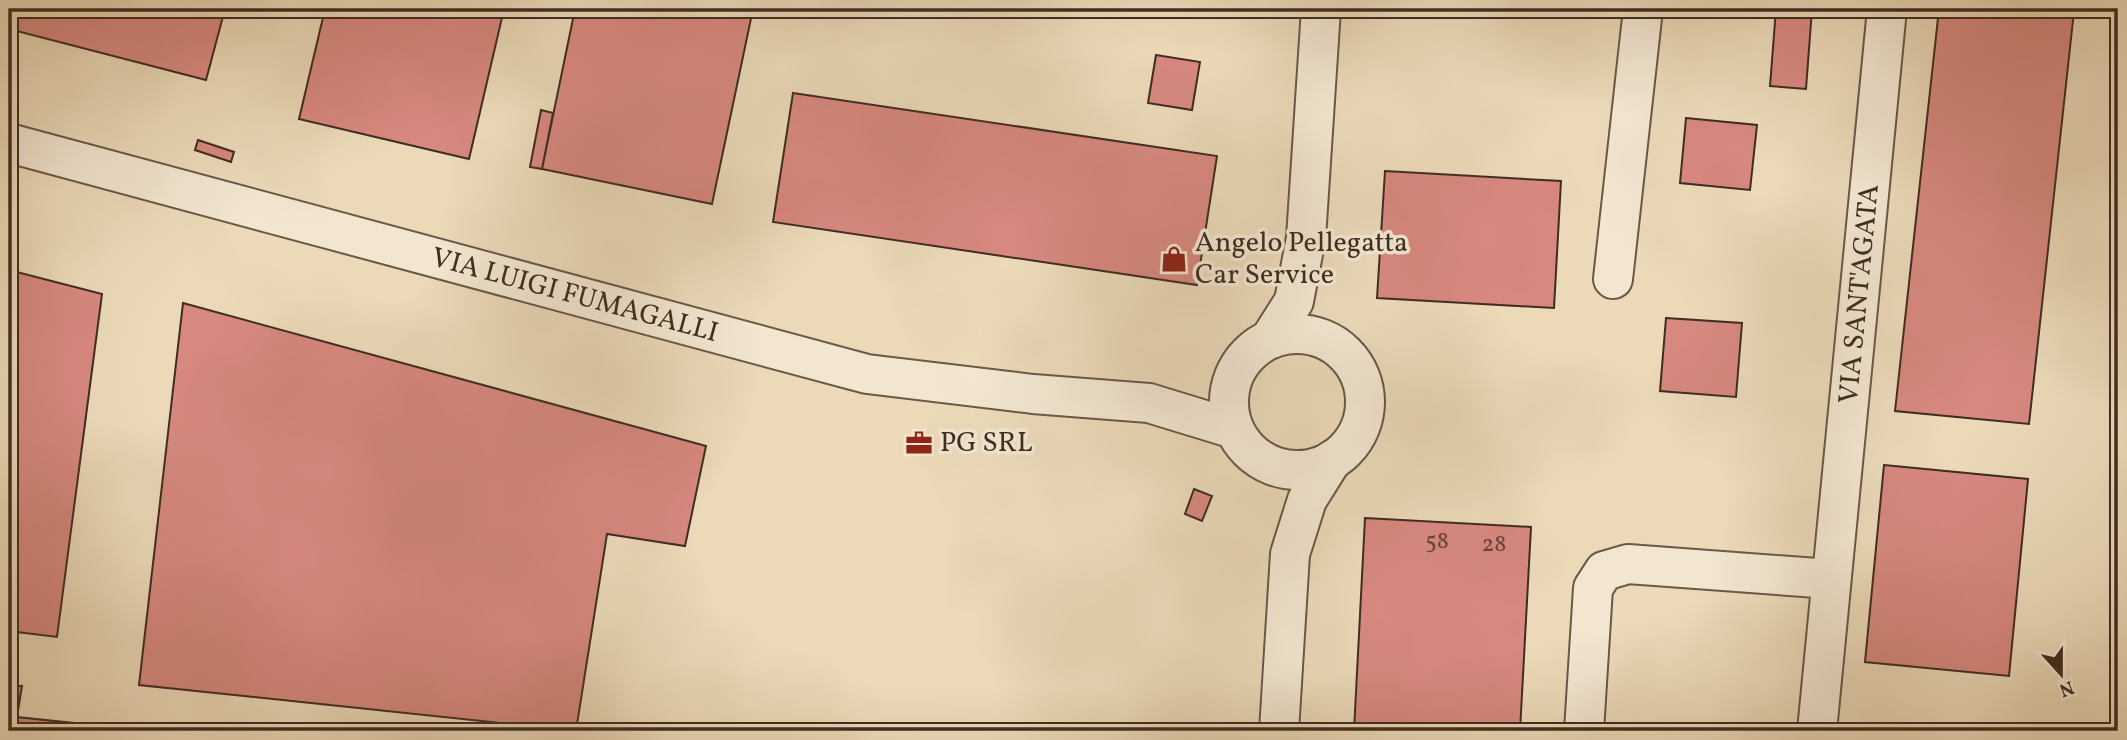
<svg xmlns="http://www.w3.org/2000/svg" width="2127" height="740" viewBox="0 0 2127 740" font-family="Vollkorn,serif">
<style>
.building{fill:#d7887f;stroke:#3f2d22;stroke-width:2}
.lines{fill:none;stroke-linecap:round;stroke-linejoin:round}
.minor-casing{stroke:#6a5848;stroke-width:42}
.minor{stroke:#f2e6d1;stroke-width:38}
.labels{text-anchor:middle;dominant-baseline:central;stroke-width:7;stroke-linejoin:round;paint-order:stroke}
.number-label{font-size:24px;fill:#654439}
.poi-label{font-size:28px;fill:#3f2d22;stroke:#f2e6d1;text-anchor:start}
.street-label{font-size:28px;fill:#3f2d22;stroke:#f2e6d1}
</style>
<rect width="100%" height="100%" fill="#ebd9b8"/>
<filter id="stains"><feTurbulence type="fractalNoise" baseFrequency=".00286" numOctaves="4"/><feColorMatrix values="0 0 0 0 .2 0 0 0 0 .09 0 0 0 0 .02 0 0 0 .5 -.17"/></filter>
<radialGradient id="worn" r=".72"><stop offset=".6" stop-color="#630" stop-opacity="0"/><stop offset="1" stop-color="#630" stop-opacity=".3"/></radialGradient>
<path class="building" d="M9 9H225L206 80 9 29Z
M325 9H504L469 159 299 119Z
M575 9H753L712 204 542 169Z
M1776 9H1812L1806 89 1770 86Z
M1939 9 2074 11 2029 424 1895 411Z
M1156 55 1200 62 1192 110 1148 103Z
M793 93 1217 156 1197 285 773 222Z
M541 110 553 113 542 169 530 167Z
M1686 118 1757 125 1750 190 1680 183Z
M198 140 234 152 231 162 195 150Z
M1385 171 1561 181 1554 308 1377 298Z
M9 270 102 294 57 637 9 631Z
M183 303 706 446 685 546 607 534 576 731 139 685Z
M1666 318 1742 323 1736 397 1660 391Z
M1884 465 2028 479 2009 676 1865 662Z
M1194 489 1212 496 1202 521 1185 514Z
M1365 518 1531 527 1520 731H1354Z
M9 686H22L17 717 83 724 82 731H9Z
M1869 723 1959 731H1868Z
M1625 727 1697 731H1624Z"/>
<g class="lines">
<g class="minor-casing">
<g id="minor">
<path id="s1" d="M9 143 867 374 1033 394 1149 403 1234 429"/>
<path d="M1613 279 1643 9"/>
<circle cx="1297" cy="402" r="68"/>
<path d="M1270 339 1294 301 1306 238 1321 9"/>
<path d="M1279 731 1290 554 1307 500 1332 460"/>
<path d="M1584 731 1593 588 1604 571 1628 564 1831 579"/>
<path id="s2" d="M1817 731 1887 9"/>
</g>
</g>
<use href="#minor" class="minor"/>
</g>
<defs>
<g id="shop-bare" transform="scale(2.1)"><path d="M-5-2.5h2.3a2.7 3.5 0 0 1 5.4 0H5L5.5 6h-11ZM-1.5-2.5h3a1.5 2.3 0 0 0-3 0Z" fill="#8f2418" stroke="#f2e6d1" stroke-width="2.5" paint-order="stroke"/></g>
<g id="office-bare" transform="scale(2.1)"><path d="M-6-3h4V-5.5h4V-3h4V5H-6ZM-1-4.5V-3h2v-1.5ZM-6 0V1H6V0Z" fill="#8f2418" stroke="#f2e6d1" stroke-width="2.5" paint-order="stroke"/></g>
</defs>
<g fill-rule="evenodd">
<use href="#shop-bare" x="1174" y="259"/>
<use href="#office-bare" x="919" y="443"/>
</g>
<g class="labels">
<g class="number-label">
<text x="1437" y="542">58</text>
<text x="1494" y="545">28</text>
</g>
<g class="poi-label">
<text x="1195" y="243">Angelo Pellegatta<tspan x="1195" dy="32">Car Service</tspan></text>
<text x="940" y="443">PG SRL</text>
</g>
<g class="street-label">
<text stroke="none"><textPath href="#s2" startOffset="439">VIA SANT'AGATA</textPath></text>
<text stroke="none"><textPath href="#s1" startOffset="586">VIA LUIGI FUMAGALLI</textPath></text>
</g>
</g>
<rect width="2127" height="740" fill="none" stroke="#ebd9b8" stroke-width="35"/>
<rect x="10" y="10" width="2106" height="719" fill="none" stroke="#3f2d22" stroke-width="3.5"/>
<rect x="18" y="18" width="2092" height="705" fill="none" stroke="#3f2d22" stroke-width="2"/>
<g transform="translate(2061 674) rotate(159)" stroke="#f2e6d1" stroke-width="5" paint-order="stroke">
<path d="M0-5L12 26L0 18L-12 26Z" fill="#3f2d22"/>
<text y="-10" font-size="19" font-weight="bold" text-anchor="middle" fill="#3f2d22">N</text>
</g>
<rect width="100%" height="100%" filter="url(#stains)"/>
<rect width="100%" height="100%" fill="url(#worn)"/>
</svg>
